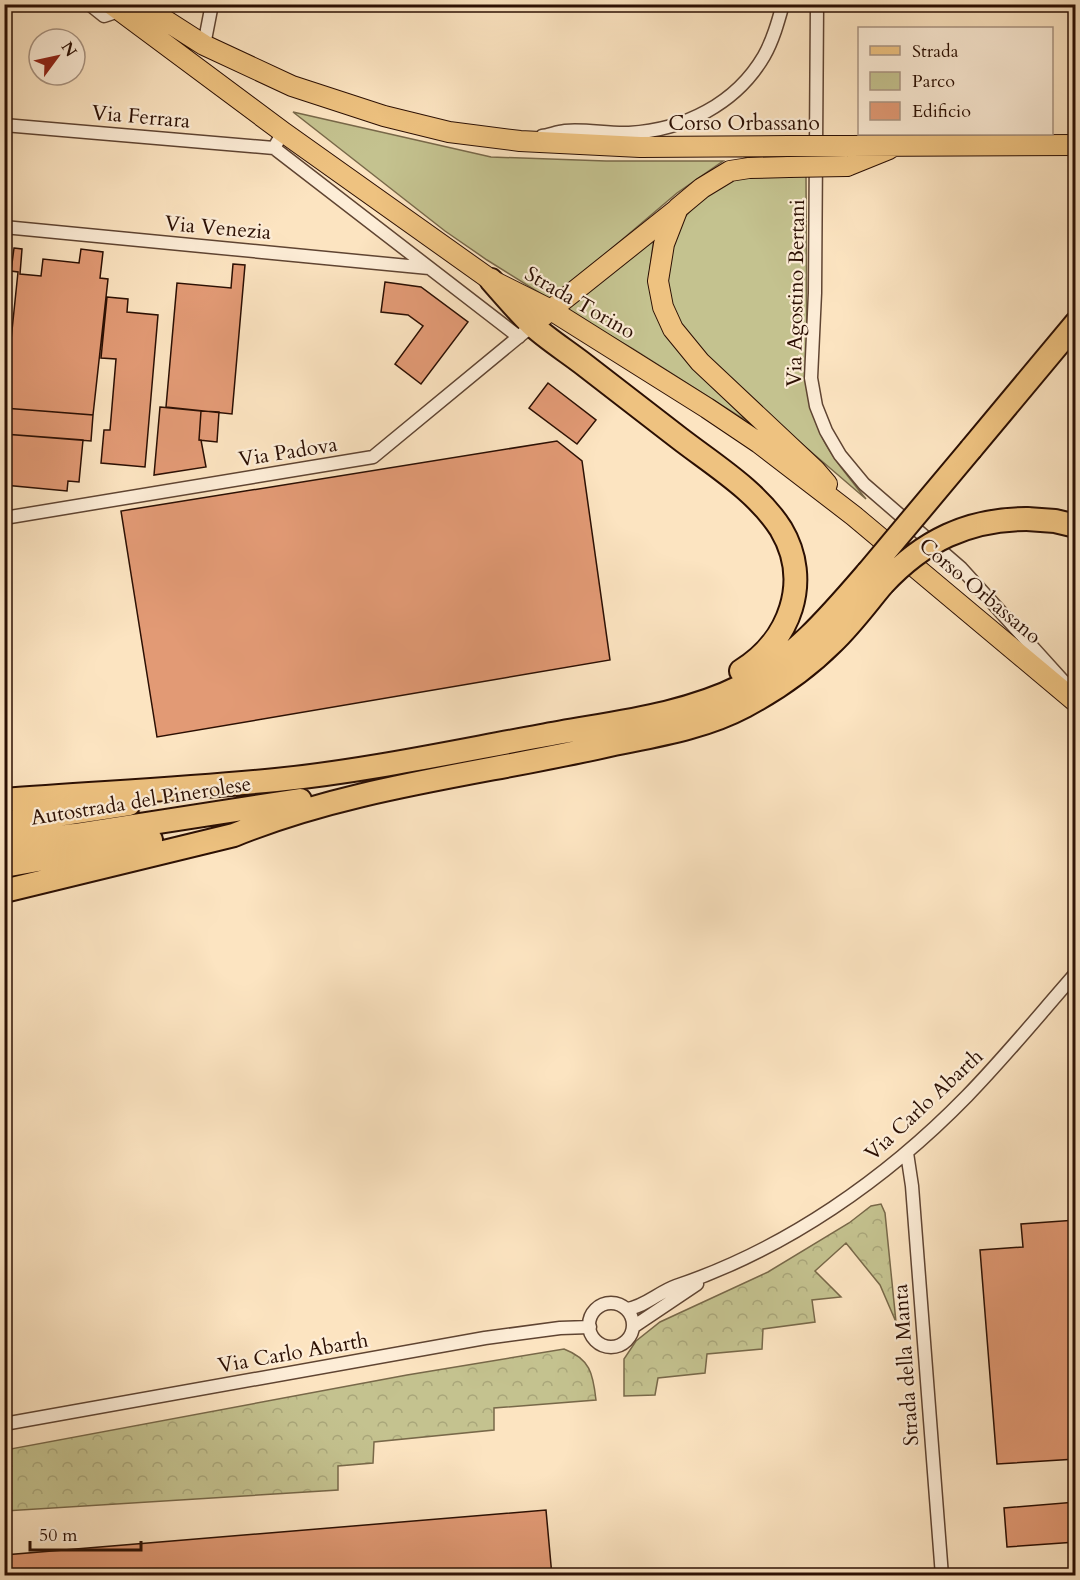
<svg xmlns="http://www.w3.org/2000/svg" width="1080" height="1580" viewBox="0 0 1080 1580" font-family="Cardo,serif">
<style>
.green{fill:#c4c28f;stroke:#786849;stroke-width:1.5}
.forest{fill:url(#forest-crowns);stroke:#786849;stroke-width:1.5}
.building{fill:#e29a75;stroke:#2b0f03;stroke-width:1.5}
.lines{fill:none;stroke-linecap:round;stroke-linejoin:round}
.street-casing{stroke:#5f4432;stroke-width:15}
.primary-casing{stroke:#2b0f03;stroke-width:22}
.highway-casing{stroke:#2b0f03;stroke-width:26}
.street{stroke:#fdedd7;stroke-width:12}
.primary{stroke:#eec280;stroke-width:20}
.highway{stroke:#eec280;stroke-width:22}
.primary-bridge-casing{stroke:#2b0f03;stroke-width:22;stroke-linecap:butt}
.highway-bridge-casing{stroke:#2b0f03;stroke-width:26;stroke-linecap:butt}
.primary-bridge{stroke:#eec280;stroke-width:20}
.highway-bridge{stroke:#eec280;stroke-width:22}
.labels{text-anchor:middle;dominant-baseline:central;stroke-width:4.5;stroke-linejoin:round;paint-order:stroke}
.street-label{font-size:21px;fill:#2b0f03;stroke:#fdedd7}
</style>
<defs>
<pattern id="forest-crowns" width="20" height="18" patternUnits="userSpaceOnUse" patternTransform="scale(1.5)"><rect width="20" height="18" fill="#c4c28f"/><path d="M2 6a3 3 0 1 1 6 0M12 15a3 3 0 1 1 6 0" fill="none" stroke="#a9a67a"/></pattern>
</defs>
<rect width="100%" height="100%" fill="#fce4c1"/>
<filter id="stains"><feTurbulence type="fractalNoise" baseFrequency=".00333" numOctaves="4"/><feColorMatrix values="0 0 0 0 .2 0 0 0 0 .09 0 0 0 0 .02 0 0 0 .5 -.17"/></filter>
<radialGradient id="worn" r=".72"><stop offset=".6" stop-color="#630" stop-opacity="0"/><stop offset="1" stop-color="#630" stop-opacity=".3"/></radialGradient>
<path class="green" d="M293 112 491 157 606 161H723L677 193 551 300 487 260 445 231Z
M752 175H806L807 377C812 435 831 455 866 499L738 389 692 341 674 312 666 281 667 265 683 219 705 195 733 180Z
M654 237 649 276 693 366 748 422 633 349 564 309Z"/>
<path class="forest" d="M881 1204 885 1213 896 1322 880 1285 846 1243 815 1271 841 1297 812 1300 815 1322 763 1329 762 1349 707 1354 705 1373 658 1378 655 1395 624 1396V1359L636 1341 660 1322 768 1272 849 1223 871 1206Z
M564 1349C590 1359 593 1373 596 1400L494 1408V1430L374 1442 373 1463 338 1466V1490L5 1511V1450L407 1375Z"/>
<path class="building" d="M14 248 22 249 20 274 41 276 43 259 79 263 81 249 103 252 100 278 108 279 93 415 4 408 18 272 11 271Z
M233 264 245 265 232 414 166 407 177 283 231 288Z
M385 282 421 287 468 322 421 384 395 364 423 326 408 315 381 312Z
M107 297 128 299 127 312 158 315 145 467 101 463 104 430H110L116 359 101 358Z
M548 383 596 420 577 444 529 408Z
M160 407 201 411 199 440H201L206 467 154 475Z
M4 408 93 415 91 441 4 434Z
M201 411 219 412 217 442 199 440Z
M4 434 83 440 79 482 68 481 67 491 4 485Z
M557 441 582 461 610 660 157 737 121 511Z
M1076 1220V1459L997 1464 980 1250 1023 1247 1021 1224Z
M1076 1502V1542L1007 1547 1004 1508Z
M546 1510 552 1576H4V1555Z"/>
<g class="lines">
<g class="street-casing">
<path id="street" d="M89 4 104 16 119 11
M817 4 815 293 811 378 816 406 826 431 840 455 864 484 961 568 1065 683
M204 45 212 4
M4 125 274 148
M283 132 274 148 519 337
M542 136C549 135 557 132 565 131 586 129 608 134 629 133 684 130 736 104 764 56 773 40 778 22 783 4
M4 227 429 268
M4 518 373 457 533 325
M907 1153 912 1186 942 1576
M589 1325a22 22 0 1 1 44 0a22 22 0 1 1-44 0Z
M627 1309C644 1307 659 1292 676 1286 786 1249 886 1179 967 1096 1005 1057 1040 1014 1076 973
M633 1327 697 1284
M4 1424 485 1338 560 1328 590 1327"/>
</g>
<g class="primary-casing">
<path id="primary" d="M111 4 283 132 491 280 551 310 707 408 759 443 854 516 1076 702
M140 4 204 45 292 86 384 116 449 132 520 141 640 147 789 146
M848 146 1076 145
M847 166 889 149
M789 167 749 168 730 171 702 188 678 208 664 244 658 281 663 307 673 329 700 362 815 470 827 484
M542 317 676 210"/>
</g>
<g class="highway-casing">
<path id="highway" d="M491 280C504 295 517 310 531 324 546 338 565 350 582 363 614 388 647 413 679 438 714 465 757 491 781 529 812 581 790 641 741 671
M971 449 1076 323
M1027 519 1055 521 1076 526
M4 800C95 793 186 789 276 780 365 771 453 752 541 736 608 723 680 717 742 686 793 660 831 615 868 572
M4 823 129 804
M4 844 75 835 300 800
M4 866 151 840
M4 891 234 835C352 787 481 774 605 746 652 736 702 729 745 706 777 689 807 668 833 642 851 625 867 603 883 584"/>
</g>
<use href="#street" class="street"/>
<use href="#primary" class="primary"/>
<use href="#highway" class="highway"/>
<g class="primary-bridge-casing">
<path id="primary-bridge" d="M789 146H848
M789 167 847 166"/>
</g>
<g class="highway-bridge-casing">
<path id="highway-bridge" d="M868 572 971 449
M883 584C923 541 968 519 1027 519"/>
</g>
<use href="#primary-bridge" class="primary-bridge"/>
<use href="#highway-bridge" class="highway-bridge"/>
</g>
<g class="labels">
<g class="street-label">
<text transform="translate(141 117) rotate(5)">Via Ferrara</text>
<text x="744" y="123">Corso Orbassano</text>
<text transform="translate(218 228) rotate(5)">Via Venezia</text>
<text transform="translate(796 293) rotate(-89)">Via Agostino Bertani</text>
<text transform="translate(580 303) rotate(30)">Strada Torino</text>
<text transform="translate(288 452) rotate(-9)">Via Padova</text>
<text transform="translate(980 591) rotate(40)">Corso Orbassano</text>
<text transform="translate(141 801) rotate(-9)">Autostrada del Pinerolese</text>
<text transform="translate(924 1105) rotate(-43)">Via Carlo Abarth</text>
<text transform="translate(293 1353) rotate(-10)">Via Carlo Abarth</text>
<text transform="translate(906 1365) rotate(-94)">Strada della Manta</text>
</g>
</g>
<rect width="1080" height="1580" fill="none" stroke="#fce4c1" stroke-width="24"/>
<rect x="6" y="6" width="1068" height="1568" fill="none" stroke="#2b0f03" stroke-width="3"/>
<rect x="12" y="12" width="1056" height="1556" fill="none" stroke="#2b0f03" stroke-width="1.5"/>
<rect x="858" y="27" width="195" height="108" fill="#fdedd7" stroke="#a99482" stroke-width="1.5"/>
<rect x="870" y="46" width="30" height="9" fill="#eec280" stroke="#a99482" stroke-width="1.5"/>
<text x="912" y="57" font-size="18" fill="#2b0f03">Strada</text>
<rect x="870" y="72" width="30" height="18" fill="#c4c28f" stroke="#a99482" stroke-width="1.5"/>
<text x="912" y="87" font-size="18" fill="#2b0f03">Parco</text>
<rect x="870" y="102" width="30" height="18" fill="#e29a75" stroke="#a99482" stroke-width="1.5"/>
<text x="912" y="117" font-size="18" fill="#2b0f03">Edificio</text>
<g transform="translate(57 57) rotate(57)"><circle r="28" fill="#fdedd7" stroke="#a99482" stroke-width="1.5"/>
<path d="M0-4.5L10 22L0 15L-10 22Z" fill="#8f2418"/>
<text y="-9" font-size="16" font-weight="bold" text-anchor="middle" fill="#2b0f03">N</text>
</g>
<path d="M30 1541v9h111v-9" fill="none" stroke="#2b0f03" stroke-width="3"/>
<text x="39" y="1541" font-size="18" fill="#2b0f03" stroke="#fdedd7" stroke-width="4.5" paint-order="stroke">50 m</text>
<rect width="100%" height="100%" filter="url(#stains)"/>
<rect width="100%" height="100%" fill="url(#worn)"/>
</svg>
